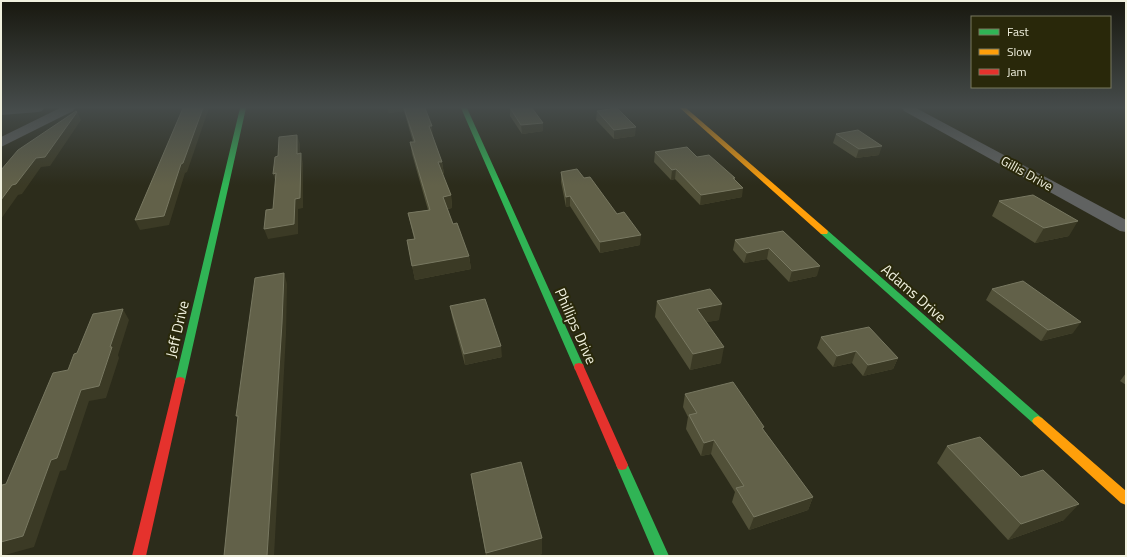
<svg xmlns="http://www.w3.org/2000/svg" width="1127" height="557" viewBox="0 0 1127 557" font-family="'Titillium Web',sans-serif">
<style>
.lines{fill:none;stroke-linecap:round;stroke-linejoin:round}
.street{fill:#606261;fill-rule:evenodd}
.fast{fill:#30b455;fill-rule:evenodd}
.slow{fill:#ff9f0a;fill-rule:evenodd}
.jam{fill:#e5322d;fill-rule:evenodd}
.wall{fill:#515038}
.shaded-wall{fill:#3b3a25}
.building{fill:#626149;stroke:#787861}
.labels{text-anchor:middle;dominant-baseline:central;stroke-width:4;stroke-linejoin:round;paint-order:stroke}
.far-street-label{font-size:13px;fill:#f0f0de;stroke:#29280a}
.street-label{font-size:15px;fill:#f0f0de;stroke:#29280a}
</style>
<rect width="100%" height="100%" fill="#2c2c1b"/>
<g class="lines">
<path class="street" d="M1 108H44L42 111 38 112 1 115Z
M60 108H75L73 111 1 147V137Z
M902 108H916L1126 220V232L1120 231 904 111Z"/>
<path class="fast" d="M240 108H246L185 381 184 384 180 385 176 384 175 381Z
M461 108H467L584 367 583 370 579 371 575 370 574 367Z
M821 230H827L1042 418 1044 421 1042 424 1038 426 1034 424 821 234 820 232Z
M622 460 626 461 669 556H655L616 465 618 461Z"/>
<path class="slow" d="M680 108H686L827 230 828 232 827 234H821Z
M1038 416 1042 418 1126 491V505L1121 503 1034 424 1032 421 1034 418Z"/>
<path class="jam" d="M579 363 583 364 584 367 628 465 626 469 622 470 618 469 616 465 574 367 575 364Z
M180 377 184 378 185 381 146 556H132L175 381 176 378Z"/>
</g>
<path class="wall" d="M387 108H425L433 137 442 162 444 174H442L451 195 452 208 447 209 453 224 469 256 471 269 415 280 407 240 414 239 408 213 428 210 412 154 410 142H413L404 111 389 113Z
M510 108 543 123V131L522 134 510 116Z
M597 111 635 136 614 139 596 120Z
M836 134 879 155 856 158 833 143Z
M655 152 697 157 735 178V180L742 197 700 205 675 179 671 180 654 162Z
M561 172 584 178 617 214 640 245 600 253 570 206 566 207 561 182Z
M999 201 1069 236 1035 243 992 216Z
M783 231 817 276 789 282 767 259 744 263 733 250 735 240Z
M992 289 1073 333 1041 341 986 300Z
M657 301 719 320 706 322 721 363 690 370 655 317Z
M450 306 502 357 465 365 452 317Z
M821 337 898 358 893 369 863 376 852 363 833 367 817 348Z
M1126 373V385L1120 381Z
M685 394 763 429 813 497 808 510 749 530 732 502 735 492 711 454 701 456 686 429 688 417 683 407Z
M947 446 1021 477 1064 520 1008 540 937 463Z
M471 474 542 538V554L534 556H486L474 490Z"/>
<path class="shaded-wall" d="M203 108H209L187 172 185 173 169 225 140 230 135 220 181 164Z
M388 108H403L404 111 389 113Z
M77 112 81 120 50 166 41 167 22 194 18 195 1 219V200L12 185Z
M543 123V131L522 134 521 125Z
M429 126H432L433 137Z
M636 127 635 136 614 139V130Z
M297 135 300 144V163L297 154Z
M882 146 879 155 856 158 859 149Z
M301 153 303 163V208L298 209V234L268 239 264 229 295 199Z
M438 162H442L444 174H440Z
M676 169 675 179 671 180 672 170Z
M276 173V183L273 174Z
M743 188 742 197 700 205 701 195Z
M451 195 452 208 445 209 443 197Z
M570 196V206L566 207V197Z
M1078 221 1069 236 1035 243 1044 228Z
M641 235 640 245 600 253V242Z
M769 248 767 259 744 263 747 253Z
M469 256 471 269 415 280 412 266Z
M820 266 817 276 789 282 792 271Z
M284 273 287 284 286 334 274 556H267Z
M722 304 719 320 694 325 697 309Z
M123 309 129 320 118 355 119 358 106 398 89 401 66 470 60 471 34 547 1 556V542L51 460 81 390 110 347Z
M1081 322 1073 333 1041 341 1048 330Z
M501 346 502 357 465 365 464 354Z
M724 347 721 363 690 370 693 354Z
M856 351 852 363 833 367 837 356Z
M898 358 893 369 863 376 868 365Z
M714 440 711 454 701 456 704 443Z
M813 497 808 510 749 530 754 517Z
M1079 504 1064 520 1008 540 1021 524Z
M542 538V554L534 556H487L486 553Z"/>
<path class="building" d="M183 108H203L183 163 181 164 164 216 135 220Z
M404 108H425L432 126H429L442 162H438L451 195 443 197 453 224 457 223 469 256 412 266 407 240 415 239 408 213 430 210 410 142H415Z
M510 108H532L543 123 521 125Z
M617 108 636 127 614 130 597 111Z
M76 111 77 112 45 157 36 158 16 184 12 185 1 200V170L18 150Z
M858 130 882 146 859 149 836 134Z
M297 135V154L301 153 300 198 295 199 294 224 264 229 266 210 273 209 276 173 273 174 275 157 278 156 279 137Z
M687 147 697 157 709 155 735 178H733L743 188 701 195 676 169 672 170 655 152Z
M577 169 584 178 590 177 617 214 624 212 641 235 600 242 570 196 566 197 561 172Z
M1033 195 1078 221 1044 228 999 201Z
M783 231 820 266 792 271 769 248 747 253 735 240Z
M284 273 282 323 267 556H224L238 416H236L255 278Z
M1023 281 1081 322 1048 330 992 289Z
M710 289 722 304 697 309 724 347 693 354 657 301Z
M485 299 501 346 464 354 450 306Z
M123 309 110 347H112L99 386 81 390 57 458 51 460 23 536 1 542V487L2 485 6 484 53 373 68 370 74 354 77 353 93 314Z
M869 327 898 358 868 365 856 351 837 356 821 337Z
M733 382 764 427 762 428 813 497 754 517 736 488 744 486 714 440 704 443 689 415 697 413 685 394Z
M980 437 1021 477 1043 470 1079 504 1021 524 947 446Z
M521 462 542 538 486 553 471 474Z"/>
<linearGradient id="sky" x2="0" y2="1"><stop stop-color="#18180f"/><stop offset="0.58" stop-color="#454b4a"/><stop offset="1" stop-color="#454b4a" stop-opacity="0"/></linearGradient>
<rect width="1127" height="185" fill="url(#sky)"/>
<g class="labels">
<g class="far-street-label">
<text transform="translate(1027 173) rotate(29)">Gillis Drive</text>
</g>
<g class="street-label">
<text transform="translate(914 293) rotate(41)">Adams Drive</text>
<text transform="translate(576 326) rotate(66)">Phillips Drive</text>
<text transform="translate(177 329) rotate(-77)">Jeff Drive</text>
</g>
</g>
<rect width="1127" height="557" fill="none" stroke="#f0f0de" stroke-width="4"/>
<rect x="971" y="16" width="140" height="72" fill="#29280a" stroke="#79785f"/>
<rect x="979" y="29" width="20" height="6" fill="#30b455" stroke="#79785f"/>
<text x="1007" y="36" font-size="12" fill="#f0f0de">Fast</text>
<rect x="979" y="49" width="20" height="6" fill="#ff9f0a" stroke="#79785f"/>
<text x="1007" y="56" font-size="12" fill="#f0f0de">Slow</text>
<rect x="979" y="69" width="20" height="6" fill="#e5322d" stroke="#79785f"/>
<text x="1007" y="76" font-size="12" fill="#f0f0de">Jam</text>
</svg>
